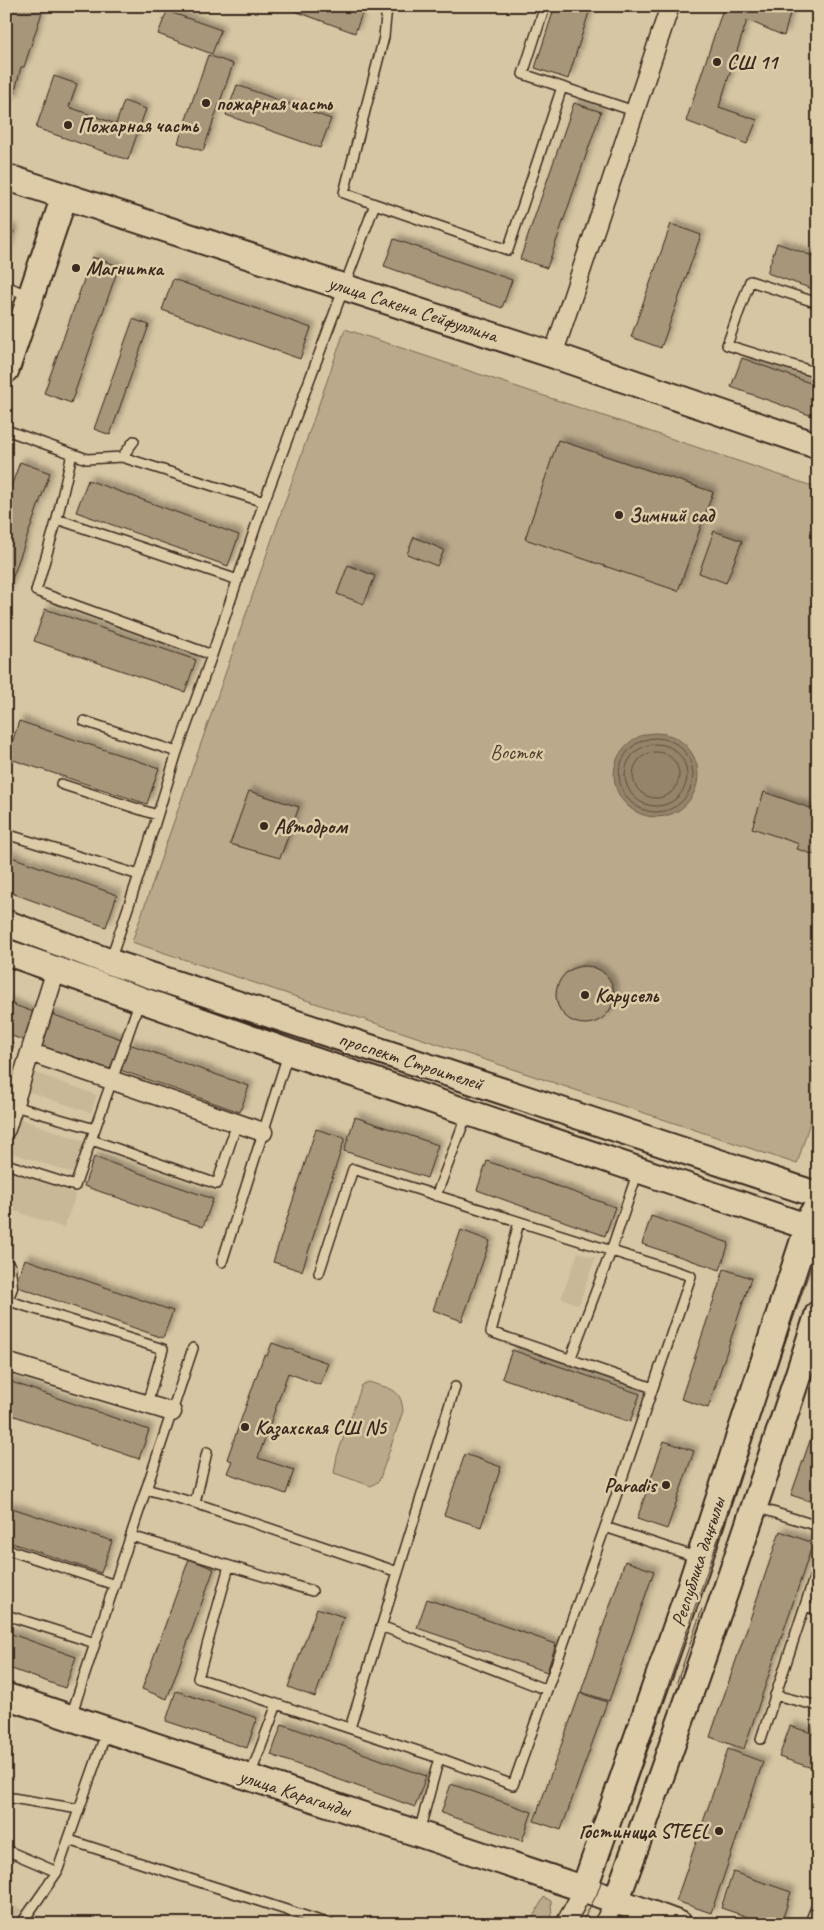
<svg xmlns="http://www.w3.org/2000/svg" width="824" height="1930" viewBox="0 0 824 1930" font-family="Caveat,sans-serif">
<style>
.built{fill:#c9b897}
.green{fill:#bba98b;stroke:#7b6a54}
.water{fill:#95836a;stroke:#715f4c}
.lines{fill:none;stroke-linecap:round;stroke-linejoin:round}
.shore{stroke:#5f4e3c;stroke-width:1}
.building{fill:#a7967a;stroke:#3b2a1e;filter:url(#shadow)}
.lane-casing{stroke:#3b2a1e;stroke-width:12}
.street-casing{stroke:#3b2a1e;stroke-width:21}
.secondary-casing{stroke:#3b2a1e;stroke-width:29}
.lane{stroke:#decca9;stroke-width:9}
.street{stroke:#decca9;stroke-width:18}
.secondary{stroke:#decca9;stroke-width:25}
.tram{stroke:#3b2a1e;stroke-width:1}
.poi-dot{fill:#3b2a1e;stroke:#decca9;stroke-width:2}
.labels{text-anchor:middle;dominant-baseline:central;stroke-width:5;stroke-linejoin:round;paint-order:stroke}
.poi-label{font-size:20px;font-weight:bold;fill:#3b2a1e;stroke:#decca9;text-anchor:start}
.street-label{font-size:20px;fill:#3b2a1e;stroke:#decca9}
.park-label{font-size:20px;fill:#4e3d2e;stroke:#decca9}
</style>
<defs>
<filter id="shadow"><feDropShadow dx="4.5" dy="-4.5" stdDeviation="2.5" flood-color="#0004"/></filter>
</defs>
<rect width="100%" height="100%" fill="#d7c6a3"/>
<filter id="ink" filterUnits="userSpaceOnUse"><feTurbulence type="fractalNoise" baseFrequency=".02" numOctaves="2"/><feDisplacementMap in="SourceGraphic" scale="10" xChannelSelector="R" yChannelSelector="G"/><feConvolveMatrix kernelMatrix="1 2 1 2 8 2 1 2 1" color-interpolation-filters="sRGB"/></filter>
<g filter="url(#ink)">
<path class="built" d="M28 1070 97 1095 91 1113 21 1089Z
M18 1118 86 1142 75 1174 6 1151Z
M6 1169 76 1194 64 1228 6 1208Z
M578 1252 595 1258 579 1305 561 1298Z
M6 1903 60 1924H6Z"/>
<path class="green" d="M345 329 818 488V1096L797 1164 132 942Z
M369 1382C389 1389 401 1387 403 1411L379 1481 371 1486 334 1473 337 1456 362 1385Z
M544 1897 551 1901 552 1924H529Z"/>
<path class="water" d="M614 775a42 42 0 1 1 84 0a42 42 0 1 1-84 0Z"/>
<g class="lines">
<path class="shore" d="M619 775a37 37 0 1 1 74 0a37 37 0 1 1-74 0Z
M625 775a31 31 0 1 1 62 0a31 31 0 1 1-62 0Z
M633 775a23 23 0 1 1 46 0a23 23 0 1 1-46 0Z"/>
</g>
<path class="building" d="M6 6H44L24 67H21L13 100 6 98Z
M281 6H359L364 8 355 33Z
M555 6H591L568 79 535 68Z
M724 6H779L791 10 784 36 747 20 719 107 757 120 747 144 686 121Z
M167 11 221 30 212 54 158 34Z
M208 55 233 64 203 151 178 143Z
M54 76 77 84 69 107 116 124 124 101 146 109 128 160 36 128Z
M237 85 331 119 320 148 226 115Z
M574 103 601 112 547 268 520 259Z
M671 224 701 235 661 348 631 337Z
M6 228 14 231 6 253Z
M394 239 512 280 502 308 384 266Z
M777 243 818 258V291L767 273Z
M92 257 119 266 71 403 44 393Z
M173 279 311 328 300 359 162 310Z
M133 319 149 325 110 435 94 429Z
M742 358 818 386V418L731 387Z
M558 440 713 492 678 591 525 539Z
M20 462 50 473 6 596V500Z
M88 480 239 535 228 566 76 512Z
M714 531 742 541 726 583 699 573Z
M414 537 444 550 437 566 407 554Z
M348 565 375 576 364 604 337 594Z
M45 609 196 660 185 692 34 641Z
M19 721 159 768 147 804 7 758Z
M249 791 299 807 280 858 230 844Z
M764 792 813 809 815 804 818 805V856L797 849 799 844 752 828Z
M6 855 117 895 106 927 6 891Z
M556 995a29 29 0 1 1 58 0a29 29 0 1 1-58 0Z
M6 1002 39 1014 29 1042 6 1034Z
M46 1012 121 1039 110 1071 34 1044Z
M129 1044 249 1086 240 1112 120 1070Z
M355 1117 438 1145 427 1178 344 1151Z
M316 1129 345 1138 302 1271 273 1262Z
M94 1157 213 1199 203 1227 84 1186Z
M487 1161 615 1207 605 1236 477 1190Z
M651 1216 729 1243 720 1270 642 1244Z
M461 1230 490 1241 462 1321 433 1310Z
M25 1259 173 1311 163 1338 15 1286Z
M724 1269 751 1278 708 1408 681 1399Z
M272 1343 328 1363 320 1385 288 1373 258 1458 294 1470 286 1494 227 1473 232 1461 227 1459 264 1355 267 1356Z
M512 1350 640 1394 630 1422 502 1378Z
M6 1380 149 1430 139 1459 6 1413Z
M818 1418V1504L791 1495Z
M664 1441 694 1451 667 1529 637 1519Z
M465 1454 501 1467 481 1527 444 1515Z
M6 1506 112 1541 101 1573 6 1541Z
M780 1531 813 1543 744 1749 710 1737Z
M189 1559 214 1569 167 1699 142 1689Z
M625 1561 654 1571 609 1701 581 1692Z
M427 1599 556 1644 547 1672 417 1628Z
M317 1608 344 1617 315 1697 288 1687Z
M6 1632 76 1657 65 1688 6 1667Z
M176 1691 257 1718 247 1748 166 1721Z
M580 1693 607 1702 561 1830 534 1821Z
M282 1724 426 1776 415 1807 271 1755Z
M790 1726 818 1735V1770L779 1757Z
M728 1749 763 1762 711 1913 676 1901Z
M451 1784 532 1812 522 1841 441 1813Z
M733 1872 791 1892 781 1924H769L721 1908Z"/>
<g class="lines">
<g class="lane-casing">
<path id="lane" d="M545 6 523 74 634 111
M375 204 344 193 384 37 387 6
M6 286 29 296
M818 303 750 281 727 345 818 373
M6 430 87 459 122 457 264 502 375 204 508 250 562 87
M122 457 134 441
M57 519 72 454
M238 580 57 519 36 591 212 655 264 502
M84 721 177 752
M61 784 157 815
M6 834 139 875 110 961
M139 875 177 752 212 655
M6 1046H8
M14 1106 95 1129
M92 1140 217 1184 237 1123
M6 1164 75 1186 140 1000
M436 1196 467 1114
M519 1222 491 1332 653 1388
M222 1262 288 1054
M319 1273 353 1169 691 1276 614 1502 513 1785 439 1758 419 1832
M6 1300 163 1349 147 1404
M570 1360 611 1251 638 1171
M146 1489 195 1503 398 1572
M195 1503 207 1452
M756 1507 818 1526
M605 1527 699 1558
M131 1536 312 1591
M6 1549 115 1585
M229 1566 198 1678 439 1758
M805 1606 818 1610
M6 1615 95 1643
M381 1626 547 1690
M775 1695 818 1706
M71 1716 193 1348
M350 1728 455 1387
M761 1739 818 1566
M250 1776 277 1704
M6 1797 79 1809
M69 1840 330 1924
M6 1850 57 1872 107 1730
M21 1924 57 1872
M809 1924 818 1903"/>
</g>
<g class="street-casing">
<path id="street" d="M553 355 670 6
M41 1056 263 1132
M6 1129 56 970
M6 1268 8 1287 6 1292
M6 1362 172 1412
M565 1924 584 1889
M603 1924 616 1901"/>
</g>
<g class="secondary-casing">
<path id="secondary" d="M6 177 553 355 818 446
M6 370 64 197
M6 923 110 962 818 1195
M6 952 289 1052 808 1227 818 1236
M6 1696 584 1889 679 1924
M584 1889 689 1590 812 1214
M616 1901C687 1707 754 1511 818 1314"/>
</g>
<use href="#lane" class="lane"/>
<use href="#street" class="street"/>
<use href="#secondary" class="secondary"/>
<path class="tram" d="M677 1682 702 1609
M581 1924 597 1894 818 1246"/>
</g>
</g>
<g class="poi-dot">
<circle cx="717" cy="62" r="5"/>
<circle cx="206" cy="103" r="5"/>
<circle cx="68" cy="125" r="5"/>
<circle cx="76" cy="268" r="5"/>
<circle cx="619" cy="515" r="5"/>
<circle cx="264" cy="826" r="5"/>
<circle cx="585" cy="995" r="5"/>
<circle cx="245" cy="1427" r="5"/>
<circle cx="666" cy="1485" r="5"/>
<circle cx="719" cy="1831" r="5"/>
</g>
<g class="labels">
<g class="poi-label">
<text x="727" y="62">СШ 11</text>
<text x="216" y="103">пожарная часть</text>
<text x="78" y="125">Пожарная часть</text>
<text x="86" y="268">Магнитка</text>
<text x="629" y="515">Зимний сад</text>
<text x="274" y="826">Автодром</text>
<text x="595" y="995">Карусель</text>
<text x="255" y="1427">Казахская СШ N5</text>
<text x="656" y="1485" text-anchor="end">Paradis</text>
<text x="709" y="1831" text-anchor="end">Гостиница STEEL</text>
</g>
<g class="street-label">
<text transform="translate(413 309) rotate(18)">улица Сакена Сейфуллина</text>
<text transform="translate(411 1061) rotate(18)">проспект Строителей</text>
<text transform="translate(698 1562) rotate(-72)">Республика даңғылы</text>
<text transform="translate(295 1793) rotate(18)">улица Караганды</text>
</g>
<g class="park-label">
<text x="516" y="752">Восток</text>
</g>
</g>
<rect width="824" height="1930" fill="none" stroke="#decca9" stroke-width="25"/>
<rect x="12" y="12" width="799" height="1905" fill="none" stroke="#3b2a1e" stroke-width="2" filter="url(#ink)"/>
</svg>
